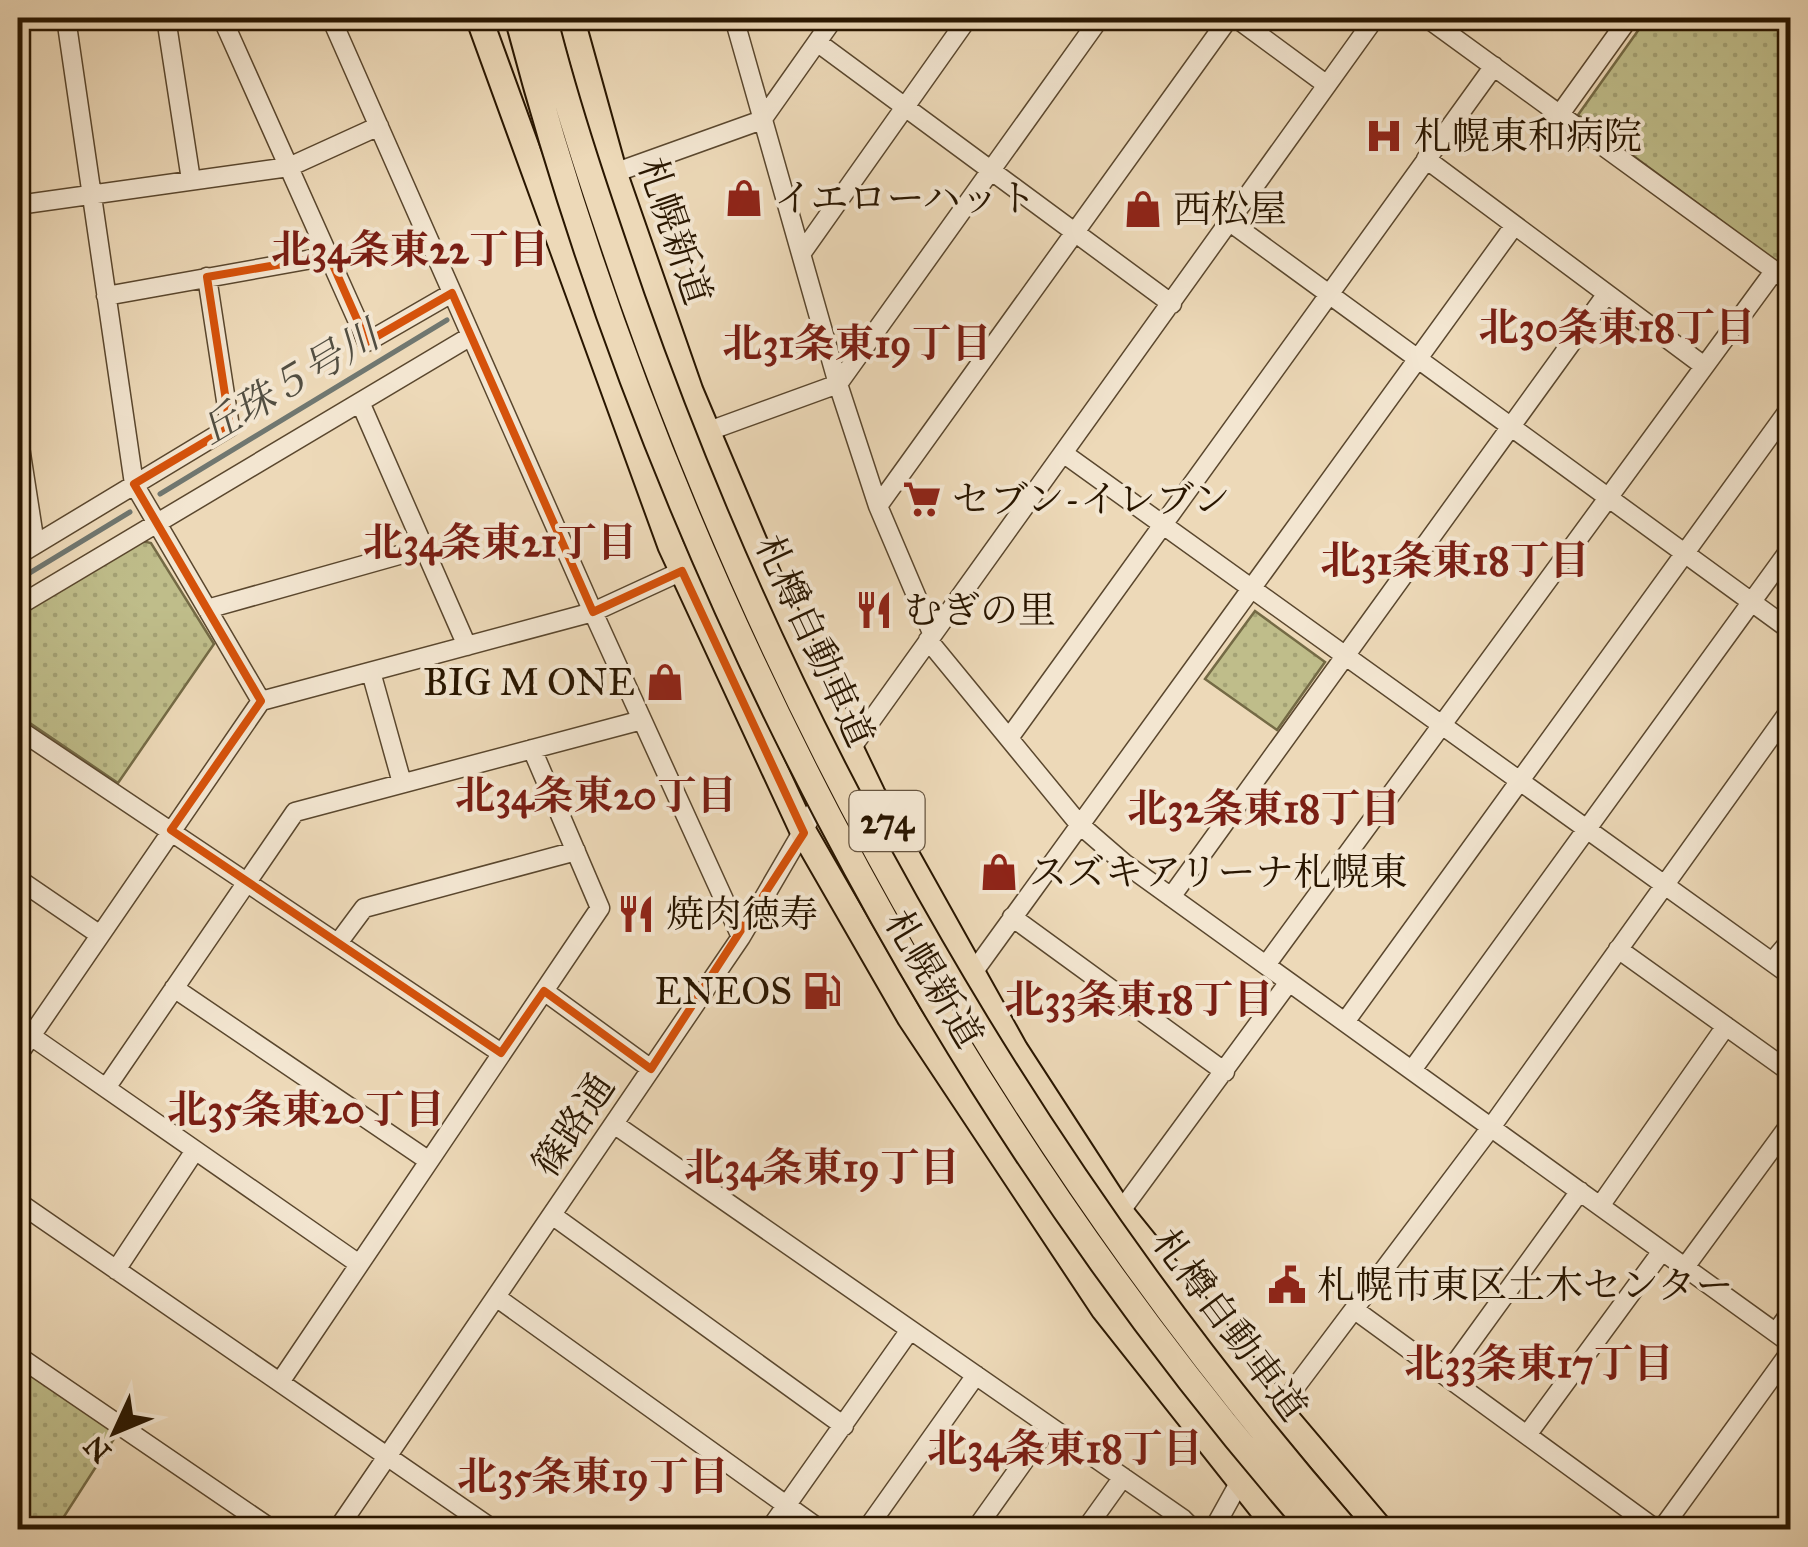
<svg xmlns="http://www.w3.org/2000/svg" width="1808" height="1547" viewBox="0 0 1808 1547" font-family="'IM FELL Great Primer','Noto Serif JP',serif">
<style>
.grass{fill:url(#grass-dots);stroke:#746a45;stroke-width:2.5}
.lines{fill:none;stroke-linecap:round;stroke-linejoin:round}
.stream{stroke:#707770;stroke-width:5}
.minor-casing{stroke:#5a472e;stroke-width:21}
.highway-casing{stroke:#291600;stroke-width:29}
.minor{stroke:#f3e6d1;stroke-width:18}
.highway{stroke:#edd9b8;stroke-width:25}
.highway-bridge-casing{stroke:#291600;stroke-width:29;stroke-linecap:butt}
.highway-bridge{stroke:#edd9b8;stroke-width:25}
.marked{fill:none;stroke:#d5520b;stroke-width:8;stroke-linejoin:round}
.labels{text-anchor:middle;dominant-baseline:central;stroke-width:8;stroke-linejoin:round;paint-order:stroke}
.shield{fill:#f3e6d1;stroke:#66543f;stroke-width:2.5}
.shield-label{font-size:35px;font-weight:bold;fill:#291600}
.poi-label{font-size:38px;fill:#291600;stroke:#f3e6d1;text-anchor:start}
.street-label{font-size:38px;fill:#291600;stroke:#f3e6d1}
.neighbourhood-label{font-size:40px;font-weight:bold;fill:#7a1f14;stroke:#f3e6d1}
.water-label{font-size:40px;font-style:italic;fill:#524e41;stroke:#f3e6d1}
</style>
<defs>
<pattern id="grass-dots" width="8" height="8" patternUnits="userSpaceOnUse" patternTransform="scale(2.5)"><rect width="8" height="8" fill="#bfbd8a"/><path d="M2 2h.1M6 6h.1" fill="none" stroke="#a4a275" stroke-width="1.8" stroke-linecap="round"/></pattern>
</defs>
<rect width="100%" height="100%" fill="#edd9b8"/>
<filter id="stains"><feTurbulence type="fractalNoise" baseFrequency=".002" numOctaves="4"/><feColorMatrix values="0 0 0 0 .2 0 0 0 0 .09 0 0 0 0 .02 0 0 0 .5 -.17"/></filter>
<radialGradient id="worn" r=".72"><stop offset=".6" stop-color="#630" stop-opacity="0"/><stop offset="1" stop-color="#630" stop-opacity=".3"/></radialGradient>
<path class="grass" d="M1647 18H1790V272L1578 115Z
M142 541 151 543 214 644 118 783 18 715V615Z
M1255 611 1325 662 1277 730 1205 679Z
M18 1366 117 1434 56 1529H18Z"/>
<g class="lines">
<path class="stream" d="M160 494 447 320
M18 580 130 512"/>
<g class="minor-casing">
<path id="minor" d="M66 18 134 484 261 701
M170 18H166L191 180
M222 18 367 342 452 293
M331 18 593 612 741 937
M734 18 838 384 878 506 932 633
M1236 18 1327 85
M1427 18 1790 282
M817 42 1172 304
M1560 114 1629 18
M1426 159 1704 366
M614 173 762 120 834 18
M18 205 289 167 379 126
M1230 222 1790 630
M801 254 968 18
M106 296 329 256
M360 402 467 646
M706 432 838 384 1100 18
M18 434 35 544
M1063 453 1790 975
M878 506 1229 18
M18 555 230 427 207 277
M18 606 471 336
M207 609 424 548
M928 640 1079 824 1124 863 1790 1343
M371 672 402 783
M18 729 501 1053
M1009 738 1494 66
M18 879 100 935
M1171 897 1606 295
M1012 917 1225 1072
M338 943 364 908 576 851
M1618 949 1790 1072
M1772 962 1790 941
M1266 965 1775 270
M972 974 1514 226
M174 988 429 1161
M544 991 651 1069
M1345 1022 1790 408
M18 1027 359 1264
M18 1055 261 701 593 612 682 571
M1412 1070 1790 549
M106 1088 295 812 642 720
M614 1124 1183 1519 1194 1530
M18 1202 494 1530
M1600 1206 1726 1026
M1120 1212 1289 982
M552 1215 844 1426
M1685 1267 1790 1124
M116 1270 194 1152
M496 1297 821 1530
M1355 1310 1657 1530
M1776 1332 1790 1313
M18 1356 273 1530
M1446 1376 1580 1191
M280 1382 600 908 532 749
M1278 1417 1291 1393 1492 1126 1790 710
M1527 1435 1662 1251
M337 1530 741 937 850 750 1375 18
M769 1530 910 1330
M866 1530 976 1375
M975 1530 1049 1426
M1085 1530 1123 1477
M1213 1530 1244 1474
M1661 1530 1790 1352"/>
</g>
<g class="highway-casing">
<path id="highway" d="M479 18 671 546 804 833 910 1017 1104 1309 1279 1530
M571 18 614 173 690 391 773 587 872 794 1015 1050 1120 1212 1281 1412 1381 1530"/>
</g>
<use href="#minor" class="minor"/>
<use href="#highway" class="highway"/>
<g class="highway-bridge-casing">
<path id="highway-bridge" d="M518 18C661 563 942 1105 1314 1530
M544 18C568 113 600 206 632 299 790 748 1033 1170 1346 1530"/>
</g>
<use href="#highway-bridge" class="highway-bridge"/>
</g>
<path class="marked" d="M329 256 367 342 452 293 593 612 682 571 804 833 651 1069 544 991 501 1053 171 830 261 701 134 484 230 427 207 277Z"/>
<defs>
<g id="hospital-bare" transform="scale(3)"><path d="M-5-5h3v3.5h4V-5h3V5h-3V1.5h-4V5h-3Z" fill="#8f2418" stroke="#f3e6d1" stroke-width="2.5" paint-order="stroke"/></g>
<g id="shop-bare" transform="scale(3)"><path d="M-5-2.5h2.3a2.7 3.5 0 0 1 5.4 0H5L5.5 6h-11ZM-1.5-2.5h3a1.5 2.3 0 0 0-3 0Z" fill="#8f2418" stroke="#f3e6d1" stroke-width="2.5" paint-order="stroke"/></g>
<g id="supermarket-bare" transform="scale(3)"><path d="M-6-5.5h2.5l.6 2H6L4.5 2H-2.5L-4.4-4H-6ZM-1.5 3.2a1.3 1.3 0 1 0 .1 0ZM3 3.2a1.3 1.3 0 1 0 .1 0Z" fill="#8f2418" stroke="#f3e6d1" stroke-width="2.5" paint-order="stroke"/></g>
<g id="restaurant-bare" transform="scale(3)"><path d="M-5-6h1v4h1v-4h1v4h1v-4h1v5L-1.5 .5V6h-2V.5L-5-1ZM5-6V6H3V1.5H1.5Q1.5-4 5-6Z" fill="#8f2418" stroke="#f3e6d1" stroke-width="2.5" paint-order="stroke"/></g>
<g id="fuel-bare" transform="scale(3)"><path d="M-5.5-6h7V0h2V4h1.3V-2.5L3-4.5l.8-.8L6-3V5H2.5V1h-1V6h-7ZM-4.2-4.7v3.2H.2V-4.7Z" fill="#8f2418" stroke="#f3e6d1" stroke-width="2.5" paint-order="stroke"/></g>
<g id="civic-bare" transform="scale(3)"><path d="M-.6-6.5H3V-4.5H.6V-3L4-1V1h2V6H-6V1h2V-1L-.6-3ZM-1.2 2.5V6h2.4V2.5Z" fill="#8f2418" stroke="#f3e6d1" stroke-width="2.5" paint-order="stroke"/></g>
</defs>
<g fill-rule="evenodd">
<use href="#hospital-bare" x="1384" y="136"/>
<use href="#shop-bare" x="744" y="198"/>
<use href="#shop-bare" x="1143" y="209"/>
<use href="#supermarket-bare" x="922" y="499"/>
<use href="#restaurant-bare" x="874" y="610"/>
<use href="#shop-bare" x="665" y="682"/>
<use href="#shop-bare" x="999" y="872"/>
<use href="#restaurant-bare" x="636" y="914"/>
<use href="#fuel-bare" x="822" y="991"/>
<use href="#civic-bare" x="1287" y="1285"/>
</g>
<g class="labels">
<rect class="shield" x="849.5" y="791" width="75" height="60" rx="8"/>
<g class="shield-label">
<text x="887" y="821">274</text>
</g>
<g class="poi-label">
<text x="1414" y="136">札幌東和病院</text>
<text x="774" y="198">イエローハット</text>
<text x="1173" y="209">西松屋</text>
<text x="952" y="499">セブン-イレブン</text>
<text x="904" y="610">むぎの里</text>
<text x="635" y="682" text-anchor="end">BIG M ONE</text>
<text x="1029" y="872">スズキアリーナ札幌東</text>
<text x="666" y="914">焼肉徳寿</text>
<text x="792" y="991" text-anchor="end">ENEOS</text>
<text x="1317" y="1285">札幌市東区土木センター</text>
</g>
<g class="street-label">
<text transform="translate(675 231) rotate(71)">札幌新道</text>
<text transform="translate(815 641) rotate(65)">札樽自動車道</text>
<text transform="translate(934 979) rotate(59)">札幌新道</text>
<text transform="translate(573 1125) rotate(-56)">篠路通</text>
<text transform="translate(1230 1325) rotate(53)">札樽自動車道</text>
</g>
<g class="neighbourhood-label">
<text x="410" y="249">北34条東22丁目</text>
<text x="1617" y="327">北30条東18丁目</text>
<text x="857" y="343">北31条東19丁目</text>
<text x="500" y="542">北34条東21丁目</text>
<text x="1455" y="560">北31条東18丁目</text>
<text x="596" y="795">北34条東20丁目</text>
<text x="1264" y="808">北32条東18丁目</text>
<text x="1139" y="999">北33条東18丁目</text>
<text x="306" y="1109">北35条東20丁目</text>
<text x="822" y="1167">北34条東19丁目</text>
<text x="1539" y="1363">北33条東17丁目</text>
<text x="1065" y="1448">北34条東18丁目</text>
<text x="593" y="1476">北35条東19丁目</text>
</g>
<g class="water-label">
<text transform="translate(289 383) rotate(-31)">丘珠５号川</text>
</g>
</g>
<rect width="1808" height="1547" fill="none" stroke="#edd9b8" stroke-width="60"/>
<rect x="20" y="20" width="1768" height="1507" fill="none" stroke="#291600" stroke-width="5"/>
<rect x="30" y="30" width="1748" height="1487" fill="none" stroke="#291600" stroke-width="2.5"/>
<g transform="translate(115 1432) rotate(226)" stroke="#f3e6d1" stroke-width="8" paint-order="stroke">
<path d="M0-8L18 38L0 25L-18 38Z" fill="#291600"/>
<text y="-15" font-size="28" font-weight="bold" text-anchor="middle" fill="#291600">N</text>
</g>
<rect width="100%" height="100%" filter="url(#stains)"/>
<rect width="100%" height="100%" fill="url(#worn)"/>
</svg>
